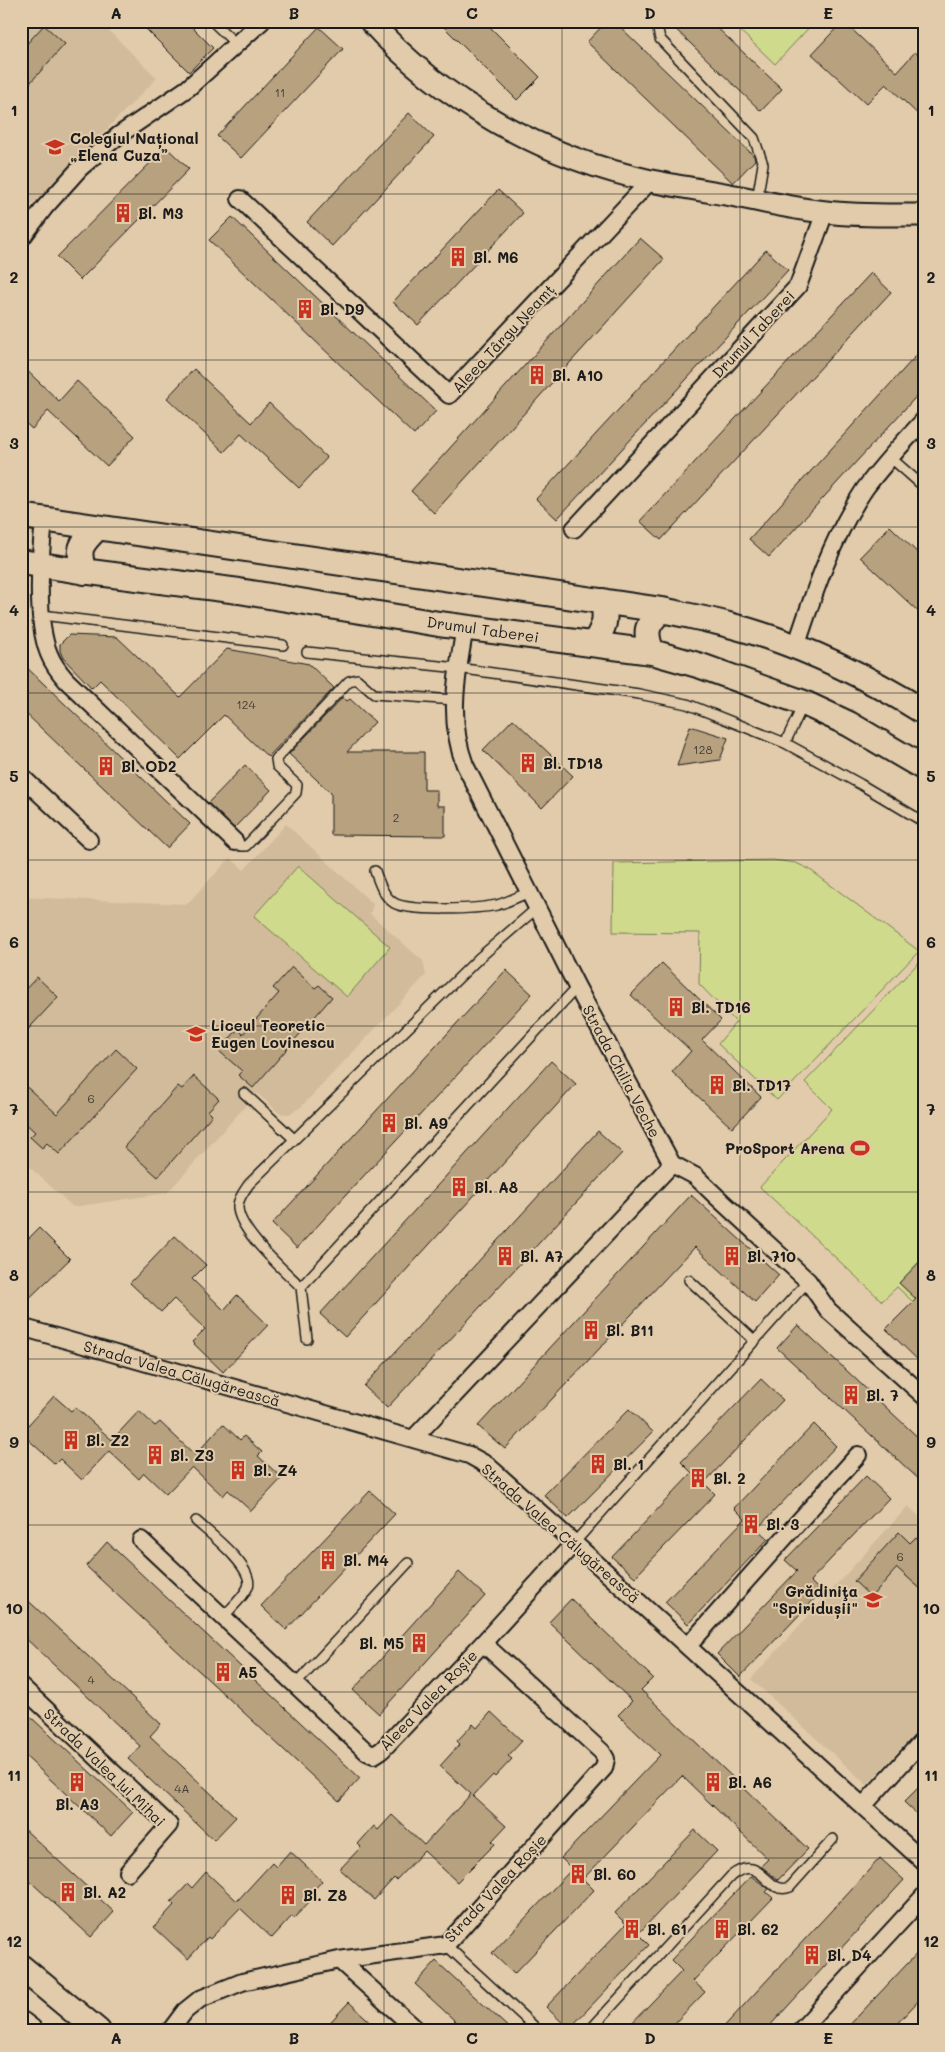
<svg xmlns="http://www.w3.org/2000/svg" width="945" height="2052" viewBox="0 0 945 2052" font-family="Mali,sans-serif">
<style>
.built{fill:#d1bb9a}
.green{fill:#cfda8d;stroke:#767b54}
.building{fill:#b8a17f;stroke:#1c1c1c}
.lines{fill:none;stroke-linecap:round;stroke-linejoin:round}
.service-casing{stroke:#1c1c1c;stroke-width:12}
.minor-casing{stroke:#1c1c1c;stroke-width:20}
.tertiary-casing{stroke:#1c1c1c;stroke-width:25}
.secondary-casing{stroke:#1c1c1c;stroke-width:28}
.service{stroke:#e1cbaa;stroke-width:9}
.minor{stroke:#e1cbaa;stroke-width:16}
.tertiary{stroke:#e1cbaa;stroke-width:21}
.secondary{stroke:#e1cbaa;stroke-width:24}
.grid{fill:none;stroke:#1c1c1c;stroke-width:1;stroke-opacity:0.55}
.labels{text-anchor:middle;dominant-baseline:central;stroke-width:4;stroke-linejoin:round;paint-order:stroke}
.number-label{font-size:12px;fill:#433d35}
.poi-label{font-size:15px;font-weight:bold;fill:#1c1c1c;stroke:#e1cbaa;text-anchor:start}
.street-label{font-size:15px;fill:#1c1c1c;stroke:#e1cbaa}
.neatline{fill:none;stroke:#1c1c1c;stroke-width:2}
.grid-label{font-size:16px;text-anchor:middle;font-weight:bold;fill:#1c1c1c}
</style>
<rect width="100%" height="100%" fill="#e1cbaa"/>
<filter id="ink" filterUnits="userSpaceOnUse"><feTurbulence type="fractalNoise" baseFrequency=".02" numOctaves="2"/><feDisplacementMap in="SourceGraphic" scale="10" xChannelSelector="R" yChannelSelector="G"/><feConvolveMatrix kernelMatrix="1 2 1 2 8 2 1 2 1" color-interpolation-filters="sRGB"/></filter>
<g filter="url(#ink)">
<path class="built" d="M21 21H99L157 78 21 216Z
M286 824 373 904 370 914 423 961 426 975 301 1107 289 1114 279 1113 257 1093 167 1193 73 1207 21 1159V897L187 904 230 858 244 870Z
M908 1506 924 1521V1723L867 1785 751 1679Z"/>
<path class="green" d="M730 21H815L775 64Z
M773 860 796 863 809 869 919 951 777 1100 718 1044 736 1022 699 984 700 933 613 932 614 863Z
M298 866 390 947 347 997 254 916Z
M924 957V1312L897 1287 882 1301 760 1187 832 1109 805 1082Z"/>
<path class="building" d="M138 21H186L213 48 189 72Z
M438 21H484L540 77 517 100Z
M607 21H614L754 156 755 160 733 183 587 42Z
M667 21H710L782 89 761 111Z
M843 21 897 72 915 52 924 60V120L886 84 866 104 812 54Z
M44 25 65 44 21 93V50Z
M319 27 343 49 241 158 217 136Z
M409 113 434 137 332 246 307 222Z
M166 147 189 169 80 280 57 257Z
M498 190 523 213 418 325 393 302Z
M232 217 436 411 414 435 209 240Z
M640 238 664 259 434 513 411 491Z
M766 250 788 270 557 519 536 499Z
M871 273 891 292 661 540 640 521Z
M924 347V388L769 557 749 539Z
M21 365 59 401 77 381 135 436 107 466 48 411 32 429 21 419Z
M194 369 251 423 269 403 327 458 299 488 241 434 224 452 167 398Z
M890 526 924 559V617L860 557Z
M69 635 117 637 180 697 227 649 309 664 334 688 268 757 224 715 180 759 100 680 92 688 63 658 60 651V644Z
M21 662 190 824 167 848 21 709Z
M343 697 347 701 350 699 375 722 347 752H424V790H437V806H445V836L331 835V793L289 754Z
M513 719 573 776 542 808 483 750Z
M690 726 728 738 720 760 677 766Z
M245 765 271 790 234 828 208 803Z
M662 963 721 1020 702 1040 761 1097 732 1128 672 1072 691 1051 631 995Z
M292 967 315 988 319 985 332 997 253 1088 238 1075 242 1071 219 1051 238 1029 243 1034 279 993 273 988Z
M506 970 532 994 297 1248 272 1224Z
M37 977 58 997 21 1037V994Z
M116 1049 137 1069 59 1154 47 1143 42 1148 30 1137 35 1132 21 1119V1082L57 1114Z
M551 1061 576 1084 345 1337 320 1314Z
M194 1076 219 1099 208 1111 212 1115 158 1177 124 1147 178 1086 182 1089Z
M598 1131 622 1153 387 1408 364 1386Z
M691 1195 779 1275 755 1302 695 1247 505 1449 478 1426Z
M39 1228 70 1259 21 1306V1246Z
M175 1236 206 1265 192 1279 224 1310 237 1295 268 1325 223 1372 192 1342 205 1329 174 1299 161 1312 130 1283Z
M924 1257V1366L886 1329 916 1299 899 1283Z
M798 1325 924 1443V1484L777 1348Z
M761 1379 783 1400 704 1483 715 1494 635 1577 612 1557 692 1473 681 1462Z
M54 1396 71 1411 75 1407 112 1440 139 1411 155 1426 160 1422 195 1455 223 1424 240 1440 244 1436 262 1452 258 1456 282 1478 251 1511 228 1490 223 1496 192 1467 166 1494 144 1473 139 1479 109 1451 82 1480 60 1459 55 1464 21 1433Z
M629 1409 653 1432 568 1518 544 1495Z
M814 1424 836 1446 757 1529 768 1539 688 1624 665 1602 745 1519 734 1508Z
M866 1476 889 1498 810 1581 821 1592 740 1677 717 1654 797 1571 785 1560Z
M370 1491 395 1514 286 1630 261 1606Z
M899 1532 910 1543 916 1537 924 1544V1592L897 1568 871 1597 854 1581Z
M107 1542 360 1778 339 1801 86 1566Z
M459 1572 485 1596 379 1714 353 1690Z
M21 1594 161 1724 150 1736 236 1817 214 1840 128 1759 140 1746 21 1634Z
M571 1599 653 1678 641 1690 808 1849 778 1880 761 1866 768 1859 682 1776 583 1879 594 1890 514 1974 492 1953 572 1869 561 1858 660 1755 618 1715 632 1701 549 1622Z
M21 1708 133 1812 111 1836 21 1752Z
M491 1712 522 1741 508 1756 512 1759 495 1777 493 1775 473 1796 506 1826 492 1841 495 1844 457 1882 424 1851 396 1880 394 1878 374 1900 340 1869 361 1847 358 1844 374 1826 378 1830 392 1815 424 1845 471 1794 440 1766 460 1744 457 1741 473 1724 477 1728Z
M924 1782V1821L904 1802Z
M21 1826 114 1912 91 1937 21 1873Z
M695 1830 717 1851 638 1934 649 1945 569 2029 546 2007 626 1924 615 1913Z
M290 1851 322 1881 308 1896 312 1899 294 1918 292 1916 272 1938 240 1908 210 1939 208 1937 188 1959 154 1927 174 1905 171 1902 188 1884 192 1888 206 1872 237 1901 272 1863 276 1867Z
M880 1858 904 1880 765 2031H720Z
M751 1876 769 1889 766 1892 773 1898 693 1981 705 1992 667 2031H624L682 1971 671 1960Z
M924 1946V1995L890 2031H844Z
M436 1961 512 2031H466L415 1984Z
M349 2002 380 2031H322Z"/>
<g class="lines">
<g class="service-casing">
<path id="service" d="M212 21 236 44
M656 21 660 39 754 138 763 164 757 200
M890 457 924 487
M42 615 283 645
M307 652 458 668 639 694 687 704 785 743 860 784 924 822
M785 743 804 703
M235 842 241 846H246L296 793 297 785 277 766 276 759 349 681 357 679 374 694 454 700
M375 871C379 882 383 896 394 903 410 912 478 909 497 905 508 902 519 896 530 892
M244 1093 294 1139
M689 1280 755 1341
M301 1287C284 1270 236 1229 238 1205 239 1197 245 1190 249 1184L479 958 537 908
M307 1339 301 1287 577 987
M196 1521C209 1533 255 1568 248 1587 243 1598 231 1608 223 1617
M574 1543 808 1281
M295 1685 408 1563
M446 1945 539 2031
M589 2031 731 1876C762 1851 766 1897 790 1887L833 1839"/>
</g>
<g class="minor-casing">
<path id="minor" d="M240 199 449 395 650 181
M21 239 45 207 80 168 119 135 188 88 262 21
M44 521C40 558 35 620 49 654 53 664 59 672 66 680L235 842
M574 529 798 286 825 212
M465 627C457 675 447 718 465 765L577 987 672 1164
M796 647C814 592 832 538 864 490 882 465 903 443 924 420
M21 776 89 840
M672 1164 695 1176 718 1198 808 1281 828 1310 924 1396
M21 1327 469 1455 487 1465 574 1543 924 1862
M413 1439 672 1164
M141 1540 367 1752 374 1755 382 1750 483 1643 574 1543
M688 1646 858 1455
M21 1686 169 1825 128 1872
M863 1806 924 1739
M339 1960 418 2031
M170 2031 185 2011 200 1999 242 1982 339 1960 446 1945 604 1768 606 1759 602 1752 483 1643
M800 2031 924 1896"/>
</g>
<g class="tertiary-casing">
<path id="tertiary" d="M370 21C442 102 545 158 651 181 676 186 701 190 725 194 758 200 792 209 826 212 858 216 891 215 924 215"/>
</g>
<g class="secondary-casing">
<path id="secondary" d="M21 516 662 610C685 615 707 619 729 625 798 643 863 674 924 712
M21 562 74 570 239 591 439 624 652 652 701 666 804 703 849 724 924 768
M84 572C77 549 80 545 96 529
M594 644C604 627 607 621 603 601
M652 652C644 632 646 624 662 610
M21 1967 98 2031
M21 2024 30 2031"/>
</g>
<use href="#service" class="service"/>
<use href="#minor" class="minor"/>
<use href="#tertiary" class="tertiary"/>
<use href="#secondary" class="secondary"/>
</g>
</g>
<path class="grid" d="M206 21V2031M384 21V2031M562 21V2031M740 21V2031M21 194H924M21 360H924M21 527H924M21 693H924M21 860H924M21 1026H924M21 1192H924M21 1359H924M21 1525H924M21 1692H924M21 1858H924"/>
<defs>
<g id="school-bare" transform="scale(1.5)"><path d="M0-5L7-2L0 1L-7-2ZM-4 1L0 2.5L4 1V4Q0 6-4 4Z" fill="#c8321e" stroke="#e1cbaa" stroke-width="2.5" paint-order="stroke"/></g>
<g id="building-bare" transform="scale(1.5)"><path d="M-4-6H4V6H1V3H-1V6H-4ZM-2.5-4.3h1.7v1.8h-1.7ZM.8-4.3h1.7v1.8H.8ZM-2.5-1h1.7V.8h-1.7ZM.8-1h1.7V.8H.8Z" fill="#c8321e" stroke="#e1cbaa" stroke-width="2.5" paint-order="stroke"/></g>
<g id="stadium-bare" transform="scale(1.5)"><path d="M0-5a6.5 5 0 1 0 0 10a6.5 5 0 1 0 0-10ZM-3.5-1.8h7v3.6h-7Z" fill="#c8321e" stroke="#e1cbaa" stroke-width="2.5" paint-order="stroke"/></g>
</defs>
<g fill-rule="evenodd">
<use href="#school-bare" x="55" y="147"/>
<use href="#building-bare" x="123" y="213"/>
<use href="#building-bare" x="458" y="257"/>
<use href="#building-bare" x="305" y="309"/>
<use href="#building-bare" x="537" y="375"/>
<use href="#building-bare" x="528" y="763"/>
<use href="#building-bare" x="106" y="766"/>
<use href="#building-bare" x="676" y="1007"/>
<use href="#school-bare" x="196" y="1034"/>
<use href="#building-bare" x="717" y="1085"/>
<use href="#building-bare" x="389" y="1123"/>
<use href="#stadium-bare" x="860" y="1148"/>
<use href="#building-bare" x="459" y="1187"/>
<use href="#building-bare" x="505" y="1256"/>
<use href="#building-bare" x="732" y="1256"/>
<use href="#building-bare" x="591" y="1330"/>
<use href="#building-bare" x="851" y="1395"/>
<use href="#building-bare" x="71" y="1440"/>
<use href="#building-bare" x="155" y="1455"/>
<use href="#building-bare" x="598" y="1464"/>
<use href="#building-bare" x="238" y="1470"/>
<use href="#building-bare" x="698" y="1478"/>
<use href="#building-bare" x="751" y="1524"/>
<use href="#building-bare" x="328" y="1560"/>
<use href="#school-bare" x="873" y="1600"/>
<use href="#building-bare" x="419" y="1643"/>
<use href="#building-bare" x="223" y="1672"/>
<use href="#building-bare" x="77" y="1782"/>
<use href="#building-bare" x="713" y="1782"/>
<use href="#building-bare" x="578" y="1874"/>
<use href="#building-bare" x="68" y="1892"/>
<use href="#building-bare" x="288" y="1895"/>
<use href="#building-bare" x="632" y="1929"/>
<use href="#building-bare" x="722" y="1929"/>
<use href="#building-bare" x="812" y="1955"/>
</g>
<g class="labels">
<g class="number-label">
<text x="280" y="92">11</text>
<text x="246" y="704">124</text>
<text x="703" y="749">128</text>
<text x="396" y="817">2</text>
<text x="91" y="1098">6</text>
<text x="900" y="1556">6</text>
<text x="91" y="1679">4</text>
<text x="182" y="1788">4A</text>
</g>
<g class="poi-label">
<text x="70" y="138">Colegiul Național<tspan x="70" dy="17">„Elena Cuza”</tspan></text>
<text x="138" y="213">Bl. M3</text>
<text x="473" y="257">Bl. M6</text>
<text x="320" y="309">Bl. D9</text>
<text x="552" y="375">Bl. A10</text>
<text x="543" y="763">Bl. TD18</text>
<text x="121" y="766">Bl. OD2</text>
<text x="691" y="1007">Bl. TD16</text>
<text x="211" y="1025">Liceul Teoretic<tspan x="211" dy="17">Eugen Lovinescu</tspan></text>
<text x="732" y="1085">Bl. TD17</text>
<text x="404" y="1123">Bl. A9</text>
<text x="845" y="1148" text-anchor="end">ProSport Arena</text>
<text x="474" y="1187">Bl. A8</text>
<text x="520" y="1256">Bl. A7</text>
<text x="747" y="1256">Bl. 710</text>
<text x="606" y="1330">Bl. B11</text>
<text x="866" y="1395">Bl. 7</text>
<text x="86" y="1440">Bl. Z2</text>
<text x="170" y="1455">Bl. Z3</text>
<text x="613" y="1464">Bl. 1</text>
<text x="253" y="1470">Bl. Z4</text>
<text x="713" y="1478">Bl. 2</text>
<text x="766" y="1524">Bl. 3</text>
<text x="343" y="1560">Bl. M4</text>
<text x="858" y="1591" text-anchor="end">Grădiniţa<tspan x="858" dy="17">"Spiridușii"</tspan></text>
<text x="404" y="1643" text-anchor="end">Bl. M5</text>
<text x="238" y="1672">A5</text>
<text x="728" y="1782">Bl. A6</text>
<text x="77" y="1804" text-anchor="middle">Bl. A3</text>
<text x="593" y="1874">Bl. 60</text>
<text x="83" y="1892">Bl. A2</text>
<text x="303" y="1895">Bl. Z8</text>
<text x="647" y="1929">Bl. 61</text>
<text x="737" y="1929">Bl. 62</text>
<text x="827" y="1955">Bl. D4</text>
</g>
<g class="street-label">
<text transform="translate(753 334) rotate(-47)">Drumul Taberei</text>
<text transform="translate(503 338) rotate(-47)">Aleea Târgu Neamț</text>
<text transform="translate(483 629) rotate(8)">Drumul Taberei</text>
<text transform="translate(622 1071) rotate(62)">Strada Chilia Veche</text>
<text transform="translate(182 1373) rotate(16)">Strada Valea Călugărească</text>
<text transform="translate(561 1533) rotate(41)">Strada Valea Călugărească</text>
<text transform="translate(428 1700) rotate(-46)">Aleea Valea Roșie</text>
<text transform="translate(105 1767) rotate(44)">Strada Valea lui Mihai</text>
<text transform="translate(495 1888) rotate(-47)">Strada Valea Roșie</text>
</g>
</g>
<rect width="945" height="2052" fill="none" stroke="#e1cbaa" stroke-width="55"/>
<rect x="28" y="28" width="890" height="1996" class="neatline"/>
<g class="grid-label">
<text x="116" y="19">A</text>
<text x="294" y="19">B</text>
<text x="472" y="19">C</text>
<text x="650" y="19">D</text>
<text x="828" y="19">E</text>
<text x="14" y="116">1</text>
<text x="931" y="116">1</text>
<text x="14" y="283">2</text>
<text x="931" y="283">2</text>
<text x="14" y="449">3</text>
<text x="931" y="449">3</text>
<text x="14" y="616">4</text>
<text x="931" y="616">4</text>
<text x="14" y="782">5</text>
<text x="931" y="782">5</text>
<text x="14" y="948">6</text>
<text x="931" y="948">6</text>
<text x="14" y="1115">7</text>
<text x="931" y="1115">7</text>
<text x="14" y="1281">8</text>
<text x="931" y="1281">8</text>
<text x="14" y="1448">9</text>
<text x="931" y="1448">9</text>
<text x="14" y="1614">10</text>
<text x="931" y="1614">10</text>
<text x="14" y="1781">11</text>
<text x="931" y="1781">11</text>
<text x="14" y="1947">12</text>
<text x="931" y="1947">12</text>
<text x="116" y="2044">A</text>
<text x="294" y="2044">B</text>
<text x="472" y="2044">C</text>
<text x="650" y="2044">D</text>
<text x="828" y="2044">E</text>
</g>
</svg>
